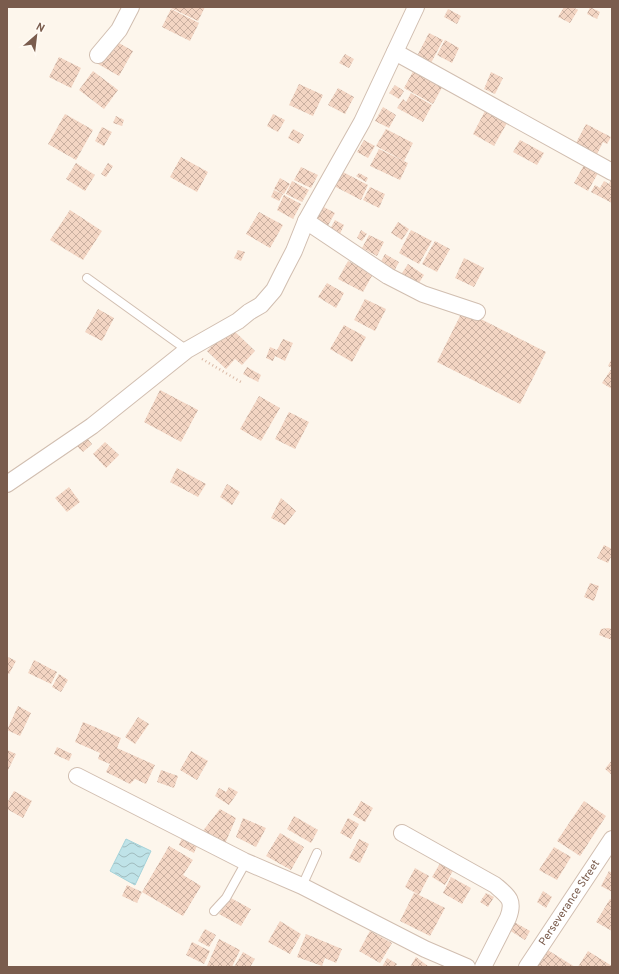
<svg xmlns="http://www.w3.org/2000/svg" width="619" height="974" viewBox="0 0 619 974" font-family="Overpass,sans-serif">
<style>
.water{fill:url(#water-waves);stroke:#a5d3da}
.building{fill:url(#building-cross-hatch)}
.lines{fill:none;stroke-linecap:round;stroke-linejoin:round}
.lane-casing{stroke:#d1beb0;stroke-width:10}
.street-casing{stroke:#d1beb0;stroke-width:18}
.path{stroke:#d9b8a5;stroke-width:2.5;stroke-dasharray:1 3;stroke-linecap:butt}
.lane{stroke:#fff;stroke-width:8}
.street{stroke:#fff;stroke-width:16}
.labels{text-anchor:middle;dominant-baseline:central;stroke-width:3;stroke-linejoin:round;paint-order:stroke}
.street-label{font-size:11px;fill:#7a5c4d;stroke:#fffaf3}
</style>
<defs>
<pattern id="water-waves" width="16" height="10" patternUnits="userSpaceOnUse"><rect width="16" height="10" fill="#bfe3e8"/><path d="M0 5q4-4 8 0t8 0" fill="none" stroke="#a0bbbe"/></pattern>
<pattern id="building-cross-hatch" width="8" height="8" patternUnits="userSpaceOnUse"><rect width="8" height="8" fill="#f3d5c3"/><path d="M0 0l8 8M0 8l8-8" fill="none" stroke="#cab0a1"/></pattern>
</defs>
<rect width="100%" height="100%" fill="#fdf6ec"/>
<path class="water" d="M126 839 151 851 135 885 110 871Z"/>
<path class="building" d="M169 7H205L198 21Z
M564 7H573L578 10 570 23 558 17Z
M590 7 600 12 597 19 587 14Z
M171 9 199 23 190 41 162 27Z
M448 9 461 16 457 24 444 17Z
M429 33 443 40 431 63 417 56Z
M112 39 133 51 119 76 98 64Z
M445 40 459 48 452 63 437 55Z
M345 54 354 59 349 68 339 63Z
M59 57 81 68 71 88 49 77Z
M416 66 445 82 433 104 404 88Z
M93 71 118 90 104 109 79 90Z
M491 72 503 78 495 94 484 89Z
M299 84 323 95 313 116 289 105Z
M395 85 404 91 399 99 389 93Z
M338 88 354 97 345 114 328 105Z
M411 93 432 105 423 122 397 108 403 99 406 102Z
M383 107 396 115 389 128 375 121Z
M485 111 507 123 494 146 473 134Z
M65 114 93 130 76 160 48 144Z
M273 114 285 120 278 132 267 126Z
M116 116 124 120 122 126 113 123Z
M586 124 611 137 607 144 603 142 597 154 576 143Z
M102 127 112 132 104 146 95 141Z
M293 129 304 135 299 144 288 138Z
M386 129 413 143 404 161 376 146Z
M364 140 375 146 368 158 357 152Z
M520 140 544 153 537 165 513 152Z
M379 149 408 163 400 180 370 166Z
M181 157 208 172 197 192 170 177Z
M76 163 95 175 85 191 66 179Z
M108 163 113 166 106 177 101 174Z
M584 165 598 173 588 191 574 183Z
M301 167 318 175 311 188 294 180Z
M341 171 368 185 361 200 334 186Z
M359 173 368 178 366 182 356 176Z
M280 178 290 184 284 194 274 189Z
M612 178V203L591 192 595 185 600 188 604 181 609 184Z
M292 181 309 190 302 202 286 194Z
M370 187 385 194 379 208 363 200Z
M274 190 283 194 279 201 271 197Z
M284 195 301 204 293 219 277 210Z
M320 205 335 213 326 229 312 221Z
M70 210 102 231 83 260 50 240Z
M259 212 283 225 270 248 246 234Z
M335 220 344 225 339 236 329 231Z
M398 222 409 229 402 240 391 233Z
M361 230 367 234 362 241 357 238Z
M411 230 432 241 419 264 399 253Z
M369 235 384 242 377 256 362 248Z
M435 241 450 249 437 272 422 264Z
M238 250 245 252 241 261 234 258Z
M385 254 399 262 393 273 379 265Z
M464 258 484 268 474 287 455 278Z
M348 261 373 274 363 292 338 279Z
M408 264 424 275 417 286 400 276Z
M327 283 344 293 336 308 318 297Z
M365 299 386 309 375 331 354 320Z
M98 309 114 318 102 341 85 332Z
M463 310 546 352 520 404 437 362Z
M344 325 366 337 352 362 330 349Z
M230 327 255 351 242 365 235 359 226 369 207 351Z
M283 339 293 343 285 361 275 356 273 361 266 358 270 347 277 350Z
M612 358V389L602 383 612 368 608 366Z
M247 367 261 375 258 382 243 374Z
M160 390 198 410 181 442 144 422Z
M259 396 280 408 261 441 240 429Z
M289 412 309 422 295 449 275 439Z
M86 437 92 444 83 452 77 446Z
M105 442 119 455 106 468 93 454Z
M177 468 206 484 198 497 170 482Z
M227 484 240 492 232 505 220 497Z
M69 487 80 502 67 512 55 498Z
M281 498 296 511 285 525 271 518Z
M604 545 612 549V555L608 563 597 558Z
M590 583 599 586 594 601 584 597Z
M608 628 612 629V640L599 635 601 629Z
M8 657 16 661 9 674 7 673Z
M34 660 57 672 51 684 28 673Z
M59 674 68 680 61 692 52 687Z
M18 706 31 713 20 736 7 730Z
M138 717 149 724 135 744 125 737Z
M83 722 121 738 117 748 155 765 146 784 135 779 130 784 106 772 110 764 98 759 100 753 75 742Z
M57 747 72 754 69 761 54 754Z
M7 750 16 754 7 772Z
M191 751 208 761 197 780 180 770Z
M612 760V775L605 769Z
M161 770 178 776 174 788 157 782Z
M229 787 238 792 229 805 215 796 219 788 226 792Z
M14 791 32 801 23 818 7 809V803Z
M361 801 373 808 365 822 353 815Z
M584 801 606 816 580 856 557 841Z
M220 809 236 818 224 846 202 832Z
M294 816 318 830 311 843 287 829Z
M243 818 266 828 256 847 236 837Z
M348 818 359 824 351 839 340 833Z
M280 833 304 847 291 870 266 856Z
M182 838 197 846 194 853 179 845Z
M359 839 369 844 360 863 349 858Z
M169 846 193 860 183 875 201 886 183 916 142 892Z
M554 847 571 857 557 880 539 870Z
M442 860 455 867 445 885 432 877Z
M415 868 429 876 419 895 445 908 430 936 400 921 414 893 419 895 405 887Z
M609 871 612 873V892L601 886Z
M451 877 471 888 462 904 443 893Z
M127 885 142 892 137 903 122 896Z
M543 891 552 897 546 908 537 902Z
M486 893 494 897 488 907 480 902Z
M229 897 251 909 241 926 219 914Z
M610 899 612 900V931L596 922Z
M280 921 301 934 290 954 268 942Z
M514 922 530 931 525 940 509 930Z
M205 929 216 935 209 947 198 941Z
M370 931 392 943 380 963 359 951Z
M306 934 342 949 336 963 325 958 322 966 297 957Z
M219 939 240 950 232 967H210L207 966Z
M192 942 210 951 204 964 186 955Z
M546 949 575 967H535Z
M588 951 612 966V967H578Z
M243 952 255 959 250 967H234Z
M416 957 428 966V967H410Z
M387 958 397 964 395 967H382Z"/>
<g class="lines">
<g class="lane-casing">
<path id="lane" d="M87 278 187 350
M302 886 317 853
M214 911 226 898 246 862"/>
</g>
<g class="street-casing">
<g id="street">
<path d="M395 52 612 172"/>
<path d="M98 55 119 30 131 7"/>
<path d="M306 221 388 276 423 294 477 312"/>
<path d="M7 484 92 426 187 350 238 321 249 312 261 305 274 290 282 274 294 251 306 221 362 122 416 7"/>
<path d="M77 776 244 861 302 886 425 949 467 967"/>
<path d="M402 833 495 885C508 896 515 900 508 918L483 967"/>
<path id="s1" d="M527 967 612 839"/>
</g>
</g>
<path class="path" d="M202 359 241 382"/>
<use href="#lane" class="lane"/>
<use href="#street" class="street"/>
</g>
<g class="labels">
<g class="street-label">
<text stroke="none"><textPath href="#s1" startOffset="77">Perseverance Street</textPath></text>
</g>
</g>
<rect width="619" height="974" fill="none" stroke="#7a5c4d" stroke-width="16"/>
<g transform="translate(36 36) rotate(28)" stroke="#fffaf3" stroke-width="3" paint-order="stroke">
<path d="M0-3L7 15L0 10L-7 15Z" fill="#7a5c4d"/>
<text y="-6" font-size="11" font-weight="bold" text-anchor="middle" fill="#7a5c4d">N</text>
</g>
</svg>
